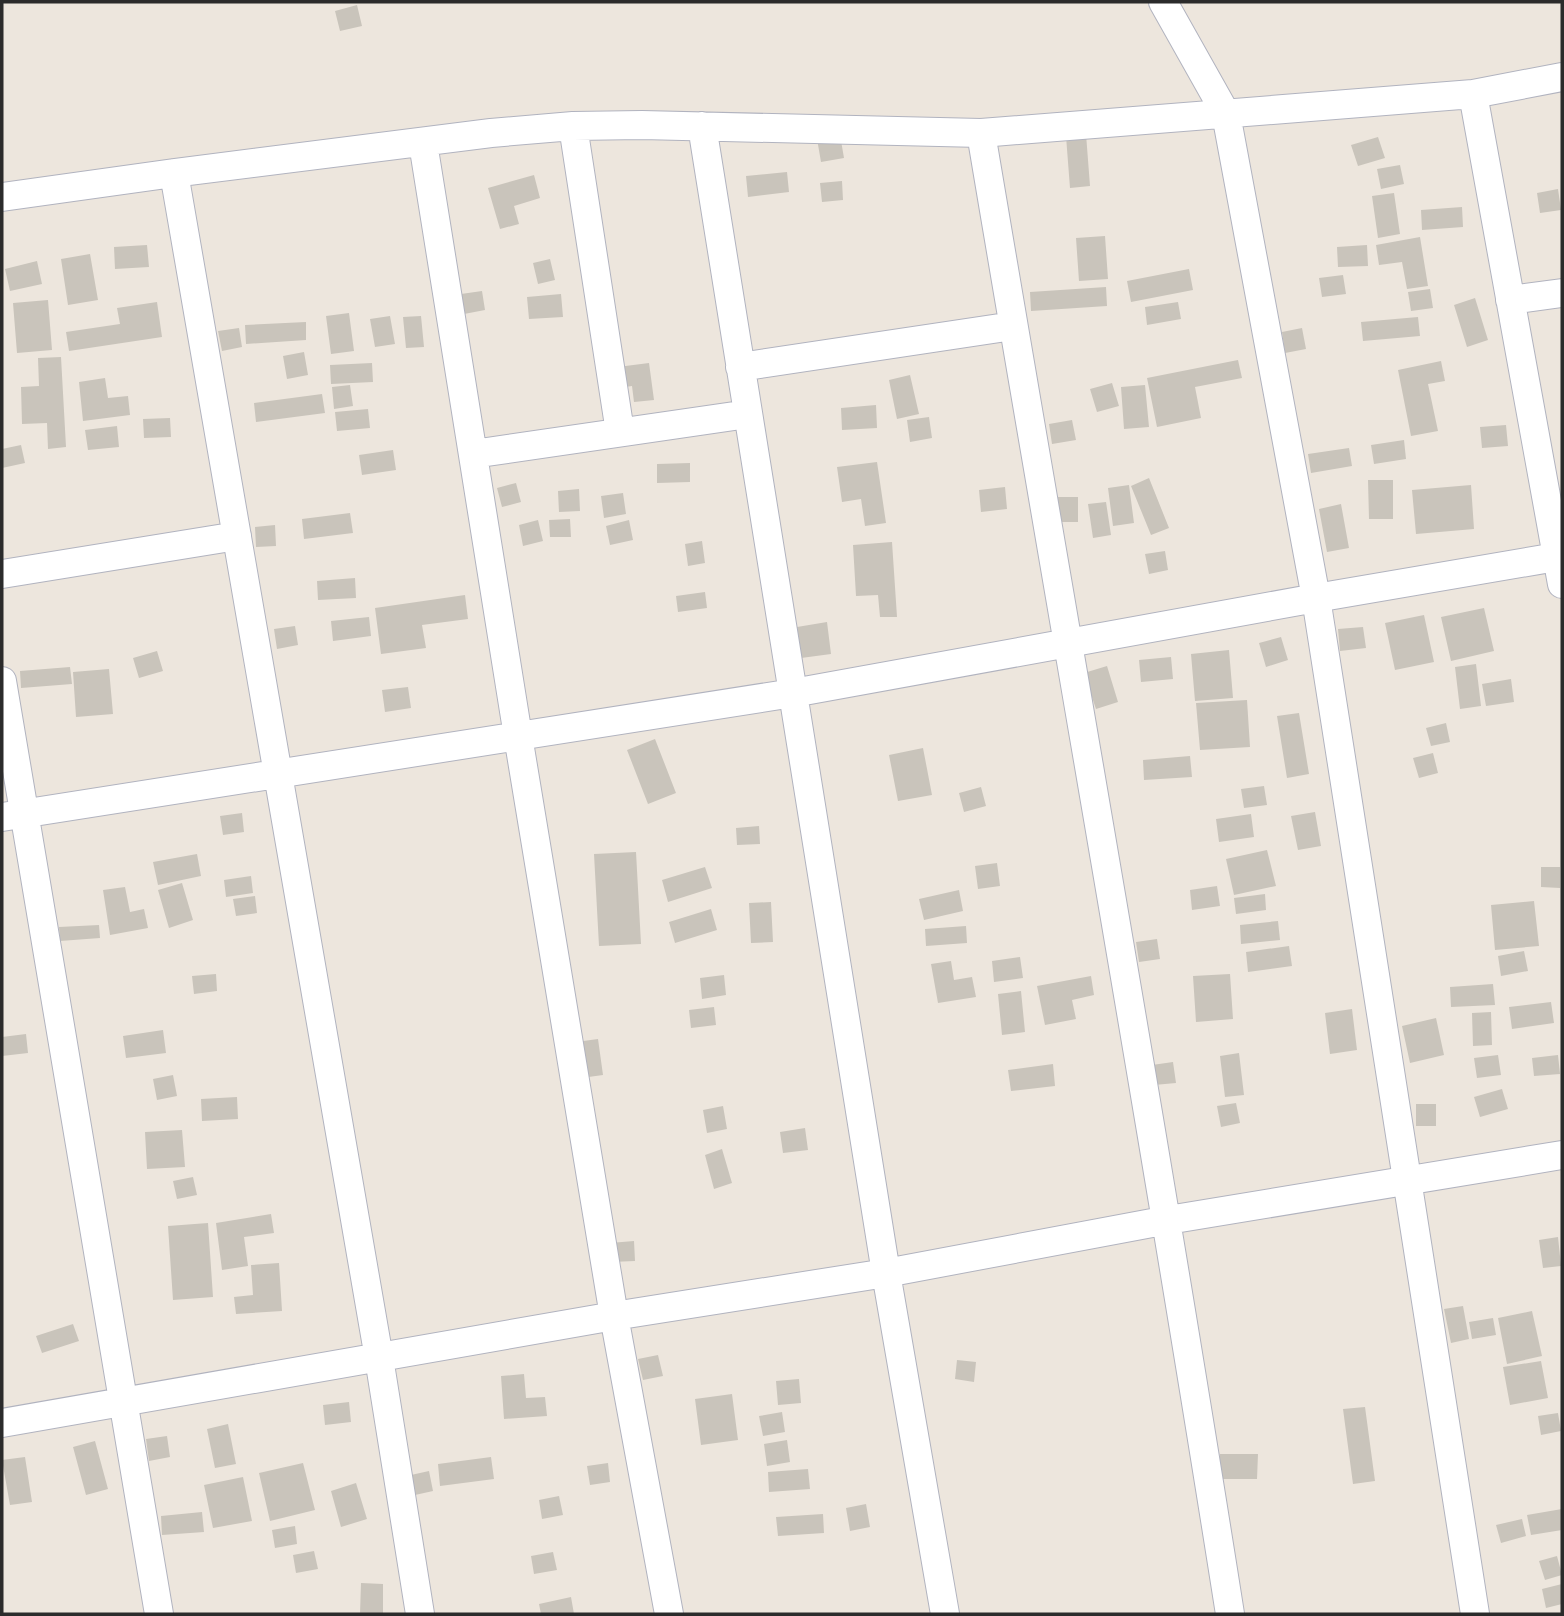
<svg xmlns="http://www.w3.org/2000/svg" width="1564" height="1616" viewBox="0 0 1564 1616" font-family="Helvetica,sans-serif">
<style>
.building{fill:#c9c4bb}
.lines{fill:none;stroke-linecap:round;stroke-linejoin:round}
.street-casing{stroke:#b1b3bf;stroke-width:30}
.street{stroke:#fff;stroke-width:28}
</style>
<rect width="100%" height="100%" fill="#ede6dd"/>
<path class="building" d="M357 5 362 26 340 31 335 11Z
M839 129 844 158 821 162 816 133Z
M1086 134 1090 186 1070 188 1066 136Z
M1378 137 1385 158 1358 166 1351 145Z
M1400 165 1404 184 1381 189 1377 169Z
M787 172 789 192 748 197 746 176Z
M534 175 540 198 514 206 519 224 500 229 488 188Z
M842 181 843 200 822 202 820 183Z
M1558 189 1561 210 1540 213 1537 193Z
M1394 193 1400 234 1378 238 1372 196Z
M1462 207 1463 227 1422 230 1421 210Z
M1105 236 1108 279 1079 281 1076 238Z
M1420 237 1428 286 1407 289 1402 262 1379 265 1376 245Z
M147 245 149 267 115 269 114 247Z
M1367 245 1368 266 1338 267 1337 247Z
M90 254 98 300 68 305 61 259Z
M550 259 555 280 538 284 533 263Z
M37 261 42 284 10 291 5 269Z
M1189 269 1193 290 1131 302 1127 281Z
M1343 275 1346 294 1322 297 1319 278Z
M1106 287 1107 306 1031 311 1030 292Z
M1430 289 1433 308 1411 311 1408 292Z
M482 291 485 310 464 314 461 294Z
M561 294 563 317 529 319 527 297Z
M1475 298 1488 340 1467 347 1454 305Z
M48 300 52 350 17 353 13 303Z
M157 302 162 337 69 351 66 332 120 324 117 308Z
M1178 302 1181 319 1147 325 1145 307Z
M349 313 354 351 331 354 326 316Z
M390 316 395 344 375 347 370 319Z
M421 316 424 347 406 348 403 317Z
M1418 317 1420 336 1363 341 1361 322Z
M306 322V340L246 344 245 325Z
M239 328 242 347 222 351 218 331Z
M1302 328 1306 349 1285 353 1282 332Z
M304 352 308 375 287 379 283 356Z
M61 357 66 447 48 449 47 423 22 424 21 387 39 386 38 358Z
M1238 360 1242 378 1195 387 1201 418 1157 427 1147 378Z
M1441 361 1445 381 1428 384 1438 431 1411 436 1398 370Z
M372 363 373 382 331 384 330 365Z
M649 363 654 400 634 402 632 386 605 390 602 369Z
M910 375 919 414 897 419 889 380Z
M105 378 108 398 128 396 130 415 83 421 79 382Z
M1112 383 1119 406 1097 412 1090 389Z
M350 385 353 406 334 409 332 387Z
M1145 385 1149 427 1124 429 1121 387Z
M322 394 325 413 256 422 254 403Z
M876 405 877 428 842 430 841 408Z
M368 409 370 428 337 431 335 412Z
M929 417 932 438 910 442 907 420Z
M170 418 171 437 144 438 143 419Z
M1072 420 1076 440 1052 444 1049 424Z
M1506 425 1508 446 1482 448 1480 427Z
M117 426 119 447 88 450 85 430Z
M1404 440 1406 459 1374 464 1371 445Z
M21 445 25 463 2 468V449Z
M1349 448 1352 466 1311 473 1308 454Z
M393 450 396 470 362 475 359 455Z
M877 462 886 523 865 526 861 499 842 502 837 467Z
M690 463V482L657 483V464Z
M1149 478 1169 528 1151 535 1131 486Z
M1368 480H1393V519H1369Z
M516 483 521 502 502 507 497 488Z
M1129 485 1134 523 1113 526 1108 488Z
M1471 485 1474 529 1416 534 1412 490Z
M1005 487 1007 509 981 512 979 490Z
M579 489 580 511 559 512 558 491Z
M623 493 626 514 604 518 601 496Z
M1058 497H1078V522H1058Z
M1106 502 1111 535 1093 538 1088 504Z
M1341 504 1349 548 1327 552 1319 509Z
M350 513 353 533 304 539 302 519Z
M570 519 571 537H550L549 520Z
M538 520 543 541 523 546 519 525Z
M629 520 633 540 610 545 606 526Z
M275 525 276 546 256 547 255 527Z
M702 541 705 563 688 566 685 544Z
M892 542 897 617H880L878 595 856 596 853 545Z
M1165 551 1168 570 1149 574 1145 554Z
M355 578 356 598 318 600 317 581Z
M705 592 707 608 678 612 676 596Z
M465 595 468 619 422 625 426 648 381 654 375 608Z
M1484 608 1494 651 1451 661 1441 617Z
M1424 615 1434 662 1395 670 1385 623Z
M369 617 371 636 333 641 331 621Z
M827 622 831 654 801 658 797 627Z
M295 626 298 645 277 649 274 629Z
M1363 627 1366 648 1340 651 1338 629Z
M1281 637 1288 660 1266 667 1259 643Z
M1229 650 1233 698 1195 701 1191 654Z
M157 651 163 671 139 678 133 658Z
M1171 657 1173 679 1141 682 1139 660Z
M1476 664 1481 706 1460 709 1455 667Z
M1107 666 1118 702 1096 709 1084 673Z
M70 667 72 684 21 688 20 671Z
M109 669 113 714 76 717 73 672Z
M1511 679 1514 702 1486 706 1482 684Z
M408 687 411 708 385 712 382 690Z
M1247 700 1250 747 1200 750 1196 703Z
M1299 713 1309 774 1287 778 1277 716Z
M1446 723 1450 742 1431 746 1426 728Z
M655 739 676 793 648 804 627 750Z
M923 748 932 795 898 801 889 755Z
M1433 753 1438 773 1419 778 1413 758Z
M1190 756 1192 777 1144 780 1143 760Z
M1264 786 1267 805 1244 808 1241 789Z
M981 787 986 806 964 812 959 793Z
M1315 812 1321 846 1298 850 1291 816Z
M242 813 244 832 223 835 220 816Z
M1251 814 1254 837 1219 842 1216 819Z
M759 826 760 844 737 845 736 828Z
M1267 850 1276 886 1234 895 1226 859Z
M636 852 641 944 599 946 594 854Z
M197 854 201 876 158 885 153 862Z
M997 863 1000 886 978 889 975 866Z
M705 867 712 888 668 902 662 880Z
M1541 867H1560V888L1541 887Z
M251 876 253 893 226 897 224 880Z
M182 883 193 920 169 928 158 890Z
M1217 886 1220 906 1192 910 1190 890Z
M125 887 130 912 144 909 148 928 110 935 103 890Z
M959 890 963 911 924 920 919 899Z
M1265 894 1266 910 1236 914 1234 898Z
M255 896 257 913 236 916 233 899Z
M1534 901 1539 946 1495 950 1491 905Z
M771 902 773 942 751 943 749 903Z
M711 909 717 930 675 943 669 922Z
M1278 921 1280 940 1241 944 1240 925Z
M99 925 100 938 60 941 59 927Z
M966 926 967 943 926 946 925 929Z
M1157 939 1160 959 1139 962 1136 942Z
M1289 946 1292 966 1248 972 1246 952Z
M1524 951 1528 971 1501 976 1498 956Z
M1020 957 1023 978 994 982 992 961Z
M951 961 954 980 972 977 976 997 938 1003 931 964Z
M216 974 217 991 194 994 192 976Z
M1230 974 1233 1019 1196 1022 1193 976Z
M724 975 726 995 702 999 700 978Z
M1091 976 1094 995 1072 1000 1076 1019 1045 1025 1037 986Z
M1493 984 1495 1005 1451 1007 1450 987Z
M1021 991 1025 1032 1002 1035 998 994Z
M1551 1002 1554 1023 1512 1029 1509 1007Z
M714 1007 716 1025 691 1028 689 1010Z
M1352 1009 1357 1050 1330 1054 1325 1013Z
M1491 1012 1492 1045 1473 1046 1472 1013Z
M1436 1018 1444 1055 1410 1063 1402 1026Z
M163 1030 166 1053 126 1058 123 1036Z
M26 1034 28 1053 2 1056V1037Z
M598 1039 603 1075 581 1078 576 1042Z
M1239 1053 1244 1095 1225 1097 1220 1056Z
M1498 1055 1501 1075 1477 1078 1474 1058Z
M1558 1055 1560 1074 1534 1076 1532 1058Z
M1173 1062 1176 1083 1154 1085 1152 1065Z
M1053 1064 1055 1086 1011 1091 1008 1070Z
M173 1075 177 1096 157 1100 153 1079Z
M1502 1089 1508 1109 1480 1117 1474 1097Z
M237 1097 238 1119 202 1121 201 1099Z
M1236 1103 1240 1123 1221 1127 1217 1106Z
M1416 1104H1436V1126H1416Z
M723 1106 727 1129 707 1133 703 1110Z
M805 1128 808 1150 783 1153 780 1132Z
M182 1130 185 1167 147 1169 145 1132Z
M722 1149 732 1183 714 1189 705 1155Z
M193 1177 197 1195 177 1199 173 1181Z
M271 1214 274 1233 244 1237 248 1266 222 1270 216 1223Z
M208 1223 213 1297 173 1300 168 1226Z
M1558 1237 1561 1266 1543 1268 1539 1240Z
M634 1241 635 1261 611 1262 610 1243Z
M279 1263 282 1311 236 1314 234 1297 253 1295 251 1265Z
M1463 1306 1469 1339 1451 1343 1444 1309Z
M1532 1311 1542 1356 1507 1364 1498 1318Z
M1493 1318 1496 1335 1472 1339 1469 1322Z
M73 1324 79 1341 42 1353 36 1336Z
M658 1355 663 1376 643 1380 638 1359Z
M957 1360 976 1362 974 1382 955 1379Z
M1541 1361 1548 1398 1510 1405 1503 1367Z
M524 1374 526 1398 545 1397 547 1416 504 1419 501 1376Z
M799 1379 801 1403 778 1405 776 1381Z
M732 1394 738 1440 701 1445 695 1399Z
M349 1402 351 1422 325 1425 323 1405Z
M1365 1407 1375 1481 1353 1484 1343 1409Z
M782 1412 785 1432 763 1436 759 1416Z
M1558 1413 1561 1431 1541 1435 1538 1416Z
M228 1424 236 1464 215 1468 207 1429Z
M167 1436 170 1457 149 1461 146 1439Z
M787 1440 790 1462 767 1466 764 1444Z
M95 1441 108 1489 86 1495 73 1447Z
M1220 1454H1258L1257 1479H1219Z
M25 1457 32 1502 10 1505 2 1460Z
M491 1457 494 1479 440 1486 438 1464Z
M303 1463 315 1510 270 1521 259 1473Z
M608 1463 610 1482 590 1485 587 1466Z
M808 1469 810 1489 769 1492 768 1472Z
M429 1471 433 1491 415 1495 411 1475Z
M243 1477 252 1521 213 1528 204 1485Z
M356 1483 367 1519 341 1527 331 1491Z
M559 1496 563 1515 542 1519 539 1500Z
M866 1504 870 1527 850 1531 846 1508Z
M1562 1509V1530L1531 1535 1527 1515Z
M202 1512 204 1532 162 1535 161 1516Z
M823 1514 824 1533 778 1536 776 1517Z
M1522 1519 1526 1536 1501 1543 1496 1525Z
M295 1526 297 1544 275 1548 272 1530Z
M314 1551 318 1569 296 1573 293 1555Z
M553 1552 557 1570 534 1574 531 1556Z
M1557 1556 1562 1575 1545 1580 1539 1561Z
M361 1583 383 1584V1614H360Z
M1562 1584V1604L1546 1608 1542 1589Z
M571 1597 574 1614H541L539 1604Z"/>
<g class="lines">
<g class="street-casing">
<path id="street" d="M1163 2 1226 114 1316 598 1475 1614
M1473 94 1562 584
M573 126 620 432
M702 126 886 1273 945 1614
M981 133C1064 627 1152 1120 1230 1614
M423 143 518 736 614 1316 669 1614
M174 173 379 1358 420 1614
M2 197 174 173 491 133 573 126 642 125 981 133 1473 94 1562 77
M1510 300 1562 293
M740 367 1013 326
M473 454 748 414
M2 574 237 536
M2 681 159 1614
M2 817 793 693 1316 598 1562 556
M2 1423 614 1316 886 1273 1168 1220 1562 1155"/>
</g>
<use href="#street" class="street"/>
</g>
<rect width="1564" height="1616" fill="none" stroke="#2b2b2b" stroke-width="7"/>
</svg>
